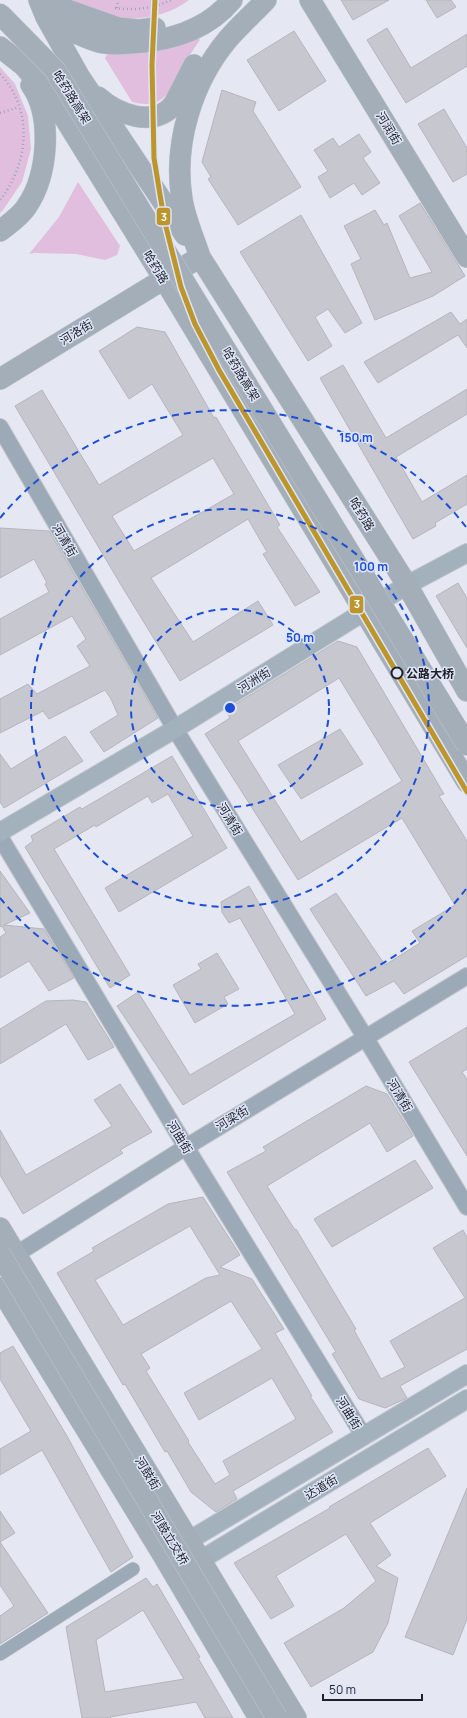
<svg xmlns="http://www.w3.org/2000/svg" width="467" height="1718" viewBox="0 0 467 1718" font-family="Manrope,'Noto Sans SC',sans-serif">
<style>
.green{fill:#e1bedd}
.building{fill:#c7c7cf;stroke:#b5b5bc;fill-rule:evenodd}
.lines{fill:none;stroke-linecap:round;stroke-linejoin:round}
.minor-casing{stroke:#c2c5cd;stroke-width:14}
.tertiary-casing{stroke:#c2c5cd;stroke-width:18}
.secondary-casing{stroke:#c2c5cd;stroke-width:20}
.trunk-casing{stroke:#c2c5cd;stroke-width:22}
.path{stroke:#9da7b1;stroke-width:2.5;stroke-dasharray:1 3;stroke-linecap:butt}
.minor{stroke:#9ca9b6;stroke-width:13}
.tertiary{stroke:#9ca9b6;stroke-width:16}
.secondary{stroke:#a2b1bc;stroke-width:18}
.trunk{stroke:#a3aeb8;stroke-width:21}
.trunk-bridge-casing{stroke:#c2c5cd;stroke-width:22;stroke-linecap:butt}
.trunk-bridge{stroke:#a3aeb8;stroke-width:21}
.metro-1-casing{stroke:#dfe5f8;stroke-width:8}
.metro-1{stroke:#bc952b;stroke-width:5}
.ring{fill:none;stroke:#1d4ed8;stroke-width:2;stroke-dasharray:7 5}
.stop-dot{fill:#dfe5f8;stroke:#1f2128;stroke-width:2}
.labels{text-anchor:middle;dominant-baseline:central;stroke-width:3;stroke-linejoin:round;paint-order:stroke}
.street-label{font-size:12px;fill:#1f2128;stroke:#dfe5f8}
.stop-label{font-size:12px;font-weight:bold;fill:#1f2128;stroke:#dfe5f8;text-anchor:start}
.centre{fill:#1d4ed8;stroke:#dfe5f8;stroke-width:2}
.ring-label{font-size:12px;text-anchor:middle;font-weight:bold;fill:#1d4ed8;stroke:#dfe5f8;stroke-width:3;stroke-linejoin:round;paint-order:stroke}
.line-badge{stroke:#dfe5f8;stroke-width:1.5}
.badge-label{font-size:11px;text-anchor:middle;font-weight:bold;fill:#fff}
</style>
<rect width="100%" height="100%" fill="#e5e8f2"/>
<path class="green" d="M73 0H189C157 25 105 24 73 0Z
M197 36 200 40C193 50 187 59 182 69 170 92 163 110 132 102L105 58 108 53Z
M0 67 15 84 28 116 31 149 22 182 3 210 0 213Z
M78 182 120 246 117 255 105 260 76 254 34 253 29 254 59 217Z"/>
<path class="building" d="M341 0H389L353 20Z
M426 0H451L456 7 437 18Z
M387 28 411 68 467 34V66L406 103 367 40Z
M294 31 326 81 279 111 247 60Z
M222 90 256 102 253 111 301 187 238 225 208 179 211 177 202 162Z
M444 109 467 148V174L453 182 418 124Z
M359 134 371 152 363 158 380 183 362 195 354 183 330 198 318 177 328 171 314 150 333 138 339 147Z
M420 203 465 276 433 296 375 320 351 264 361 259 344 226 375 210 384 225 387 223 410 278 432 272 399 216Z
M301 215 362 323 345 333 328 309 315 317 332 346 308 361 240 252Z
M451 312 460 324 467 319V348L458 335 378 383 364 362Z
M137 327 165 332 214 418 216 417 280 525 277 527 320 592 295 606 263 554 267 552 248 519 151 578 193 642 258 601 273 625 180 681 121 585 15 406 42 390 99 485 183 435 152 384 129 399 99 351ZM213 458 234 494 134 551 112 516Z
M343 365 386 438 467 389V414L396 457 422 502 467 475V504L435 523 436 526 413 539 320 378Z
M0 528 49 531 158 718 104 752 90 732 118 715 111 699 105 690 49 719 43 711 0 733V699L28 684 37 694 90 666 77 646 86 639 72 616 0 655V619L49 592 45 584 47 583 34 559 0 578Z
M458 583 467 598V648L436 596Z
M338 641 357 647 444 794 439 796 467 841V956L404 994 394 981 366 996 310 909 336 893 385 965 420 943 412 931 455 905 402 818 298 880 205 734 230 718 226 710ZM339 678 402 781 301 842 238 741Z
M340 729 363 764 301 799 278 765Z
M65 736 83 761 4 808 0 802V754L11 769Z
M172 756 227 848 119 912 105 888 193 836 168 794 152 803 148 796 96 827 95 825 54 849 130 975 110 988 25 847 33 841 31 836 80 807 82 809Z
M0 871 30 913 4 925 44 929 74 978 49 991 29 961 0 978V937L6 933 2 926 0 927Z
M249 886 326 1019 183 1105 117 1006 138 992 190 1075 295 1014 240 918 229 923 222 912 221 902Z
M217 953 239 989 224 997 228 1004 195 1023 173 985 201 969 198 964Z
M73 1000 86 1002 114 1047 88 1060 66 1024 0 1064V1029L46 1001Z
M467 1027V1069L462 1072 467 1079V1156L409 1062Z
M120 1084 152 1132 120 1150 123 1153 23 1214 0 1175V1130L26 1175 112 1126 94 1100Z
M366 1086 387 1094 413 1136 387 1152 370 1123 267 1186 295 1230 296 1229 356 1329 354 1330 381 1379 405 1367 390 1341 465 1298 433 1248 463 1230 467 1237V1349L400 1386 407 1398 385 1408 359 1399 332 1354 336 1352 227 1172 266 1151 263 1147Z
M415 1160 433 1188 332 1247 314 1219Z
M203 1197 240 1255 220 1267 252 1279 284 1329 275 1333 312 1396H310L333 1432 233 1491 237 1499 216 1512 191 1492 167 1451 165 1452 125 1384 123 1385 57 1273 94 1251 92 1248 168 1204ZM190 1226 220 1275 206 1278 123 1325 95 1280ZM231 1301 262 1349 184 1393 199 1420 272 1378 296 1419 223 1461 230 1475 215 1484 188 1442 189 1441 146 1371 150 1368 141 1354Z
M13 1346 67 1436 133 1557 111 1572 42 1450 0 1475V1449L31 1431 0 1379V1353Z
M428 1448 446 1476 370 1523 391 1555 376 1566 398 1578 388 1623 373 1652 311 1687 284 1643 344 1608 376 1581 346 1534 276 1576 294 1606 271 1619 234 1563 330 1508 329 1507Z
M467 1488V1619L453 1655 405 1637Z
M0 1511 15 1533 0 1542 48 1613 0 1644V1616L14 1606 0 1585Z
M146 1578 153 1587 157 1584 200 1657 198 1658 233 1718H205L196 1702 110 1717 111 1718H82L66 1627ZM143 1610 184 1679 105 1692 96 1640Z"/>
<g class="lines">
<g class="minor-casing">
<path id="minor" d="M0 1654 133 1569"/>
</g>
<g class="tertiary-casing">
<path id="tertiary" d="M0 427 175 729 365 1037 467 1207
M0 837 186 1147 363 1435
M7 1260 186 1147 467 976"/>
</g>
<g class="secondary-casing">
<path id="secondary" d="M0 832 175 729 407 585 467 553
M178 1547 467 1374
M189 1567 467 1399"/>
</g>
<g class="trunk-casing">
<path id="trunk" d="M39 0 46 17 79 76 185 235
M44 0 59 7 118 28 139 30 155 28
M266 0C254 13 240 25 228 39 192 82 173 144 182 199 185 219 194 238 200 257L407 585 467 691
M310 0 467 257
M46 17C61 25 77 35 93 40 105 45 119 44 132 43 170 41 207 30 232 0
M0 47 24 66 54 101 164 279 467 782
M98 97C117 114 155 129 174 104L194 65
M0 231C9 224 21 216 27 206 48 175 53 116 31 85
M0 379 200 257
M0 1228 296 1718
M0 1288 163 1555 259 1718"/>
</g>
<path class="path" d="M115 8C134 11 154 8 171 0
M117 8 118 0
M0 74C34 110 29 163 0 200
M0 113 19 107"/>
<use href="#minor" class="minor"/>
<use href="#tertiary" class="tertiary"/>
<use href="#secondary" class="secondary"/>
<use href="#trunk" class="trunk"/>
<g class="trunk-bridge-casing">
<path id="trunk-bridge" d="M0 14 55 70 467 745
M0 1254 277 1718"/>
</g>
<use href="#trunk-bridge" class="trunk-bridge"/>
<g class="metro-1-casing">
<path id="metro-1" d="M155 0 152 65 154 158 164 219 181 287 195 324 219 370 467 792"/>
</g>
<use href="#metro-1" class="metro-1"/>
</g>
<g class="ring">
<circle cx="230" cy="708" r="99"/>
<circle cx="230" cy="708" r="199"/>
<path d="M466 889A298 298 0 0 1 0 898M0 518A298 298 0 0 1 466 527"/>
</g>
<circle class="stop-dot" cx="397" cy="673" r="5.5"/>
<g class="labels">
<g class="street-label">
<text transform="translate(72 97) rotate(58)">哈药路高架</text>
<text transform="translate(389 128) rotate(59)">河润街</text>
<text transform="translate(156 267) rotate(58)">哈药路</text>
<text transform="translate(76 332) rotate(-31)">河洛街</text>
<text transform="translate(241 374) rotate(59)">哈药路高架</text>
<text transform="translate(362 514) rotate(58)">哈药路</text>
<text transform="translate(65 540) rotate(60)">河清街</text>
<text transform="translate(254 680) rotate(-32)">河洲街</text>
<text transform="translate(230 819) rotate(58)">河清街</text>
<text transform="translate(400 1095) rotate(59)">河清街</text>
<text transform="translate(232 1118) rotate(-32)">河梁街</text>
<text transform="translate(180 1137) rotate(59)">河曲街</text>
<text transform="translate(349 1413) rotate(58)">河曲街</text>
<text transform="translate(148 1473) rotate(59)">河鼓街</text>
<text transform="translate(321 1487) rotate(-31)">达道街</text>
<text transform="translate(170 1538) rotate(59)">河鼓立交桥</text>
</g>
<g class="stop-label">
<text x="406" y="673">公路大桥</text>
</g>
</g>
<circle cx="230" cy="708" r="6" class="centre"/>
<g class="ring-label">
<text x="356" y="442">150 m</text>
<text x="371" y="571">100 m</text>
<text x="300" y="642">50 m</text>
</g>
<g class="line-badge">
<rect x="156" y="207" width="15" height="19" rx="4" fill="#bc952b"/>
<rect x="349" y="595" width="15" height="19" rx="4" fill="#bc952b"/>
</g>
<g class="badge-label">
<text x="164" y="221">3</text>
<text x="357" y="608">3</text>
</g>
<path d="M323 1694v6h99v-6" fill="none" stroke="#1f2128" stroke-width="2"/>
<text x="329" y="1694" font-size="12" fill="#1f2128" stroke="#dfe5f8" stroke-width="3" paint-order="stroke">50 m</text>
</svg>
